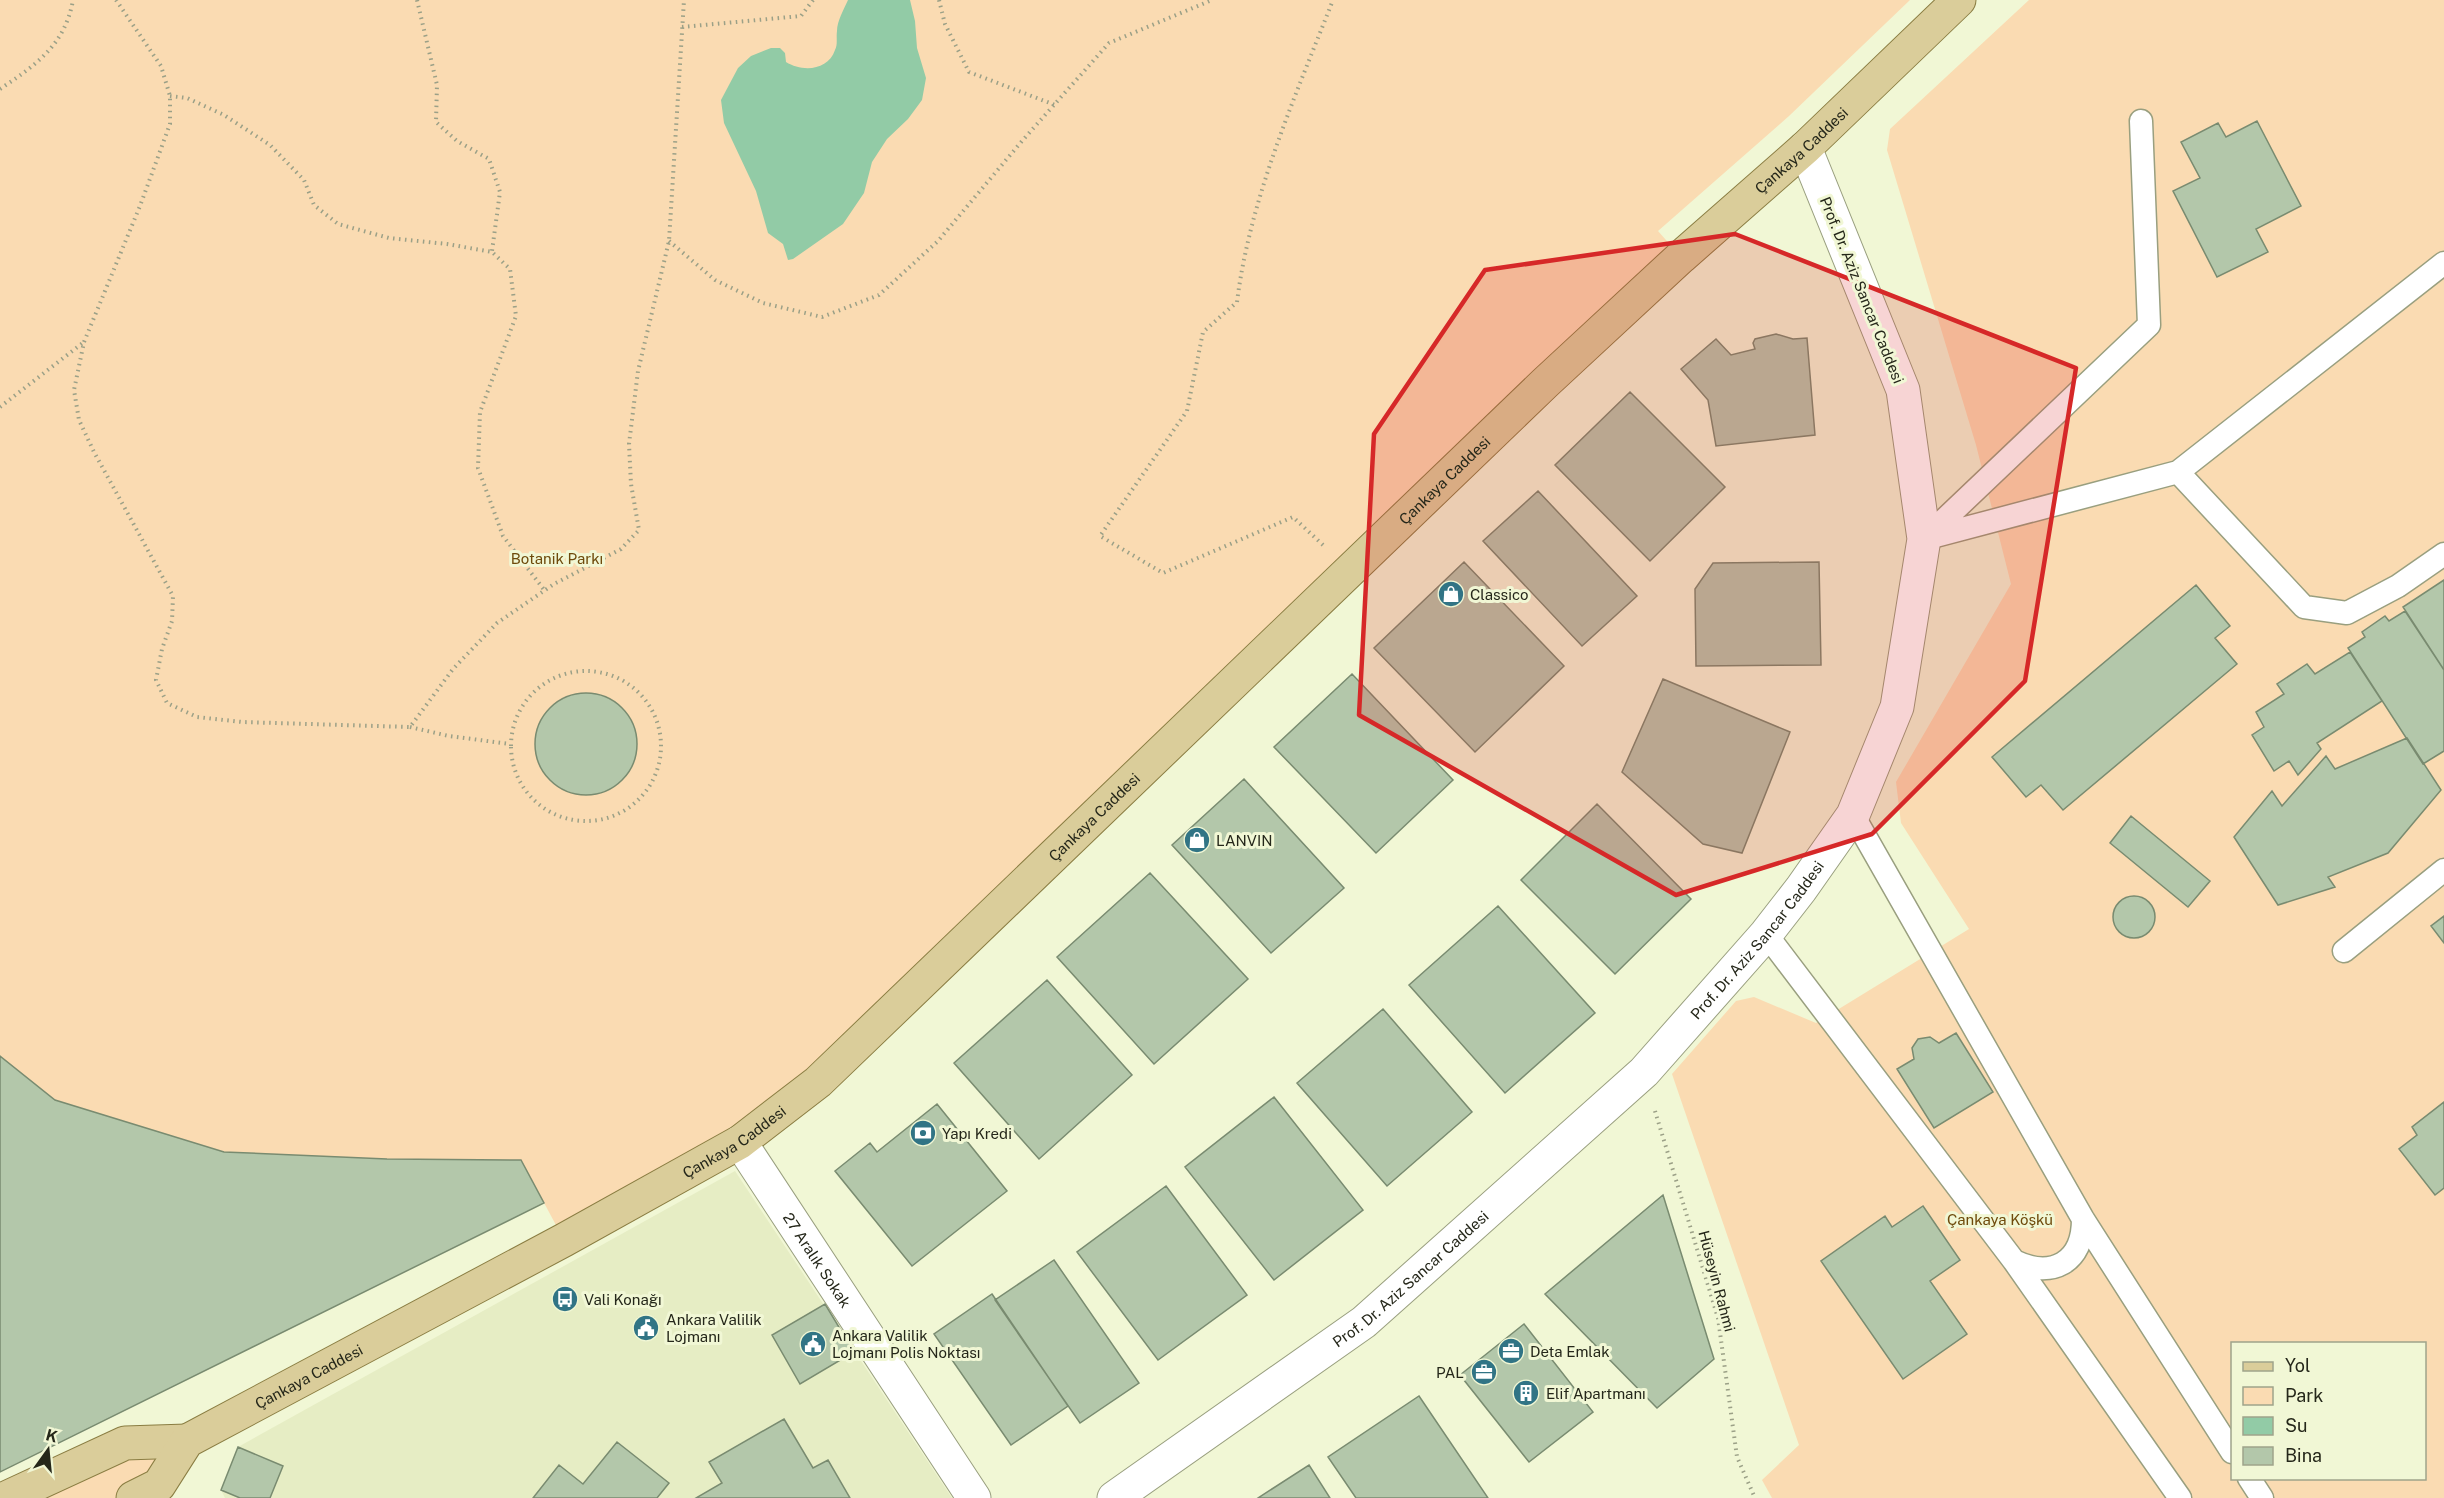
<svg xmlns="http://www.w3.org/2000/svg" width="2444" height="1498" viewBox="0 0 2444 1498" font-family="'Public Sans',sans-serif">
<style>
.built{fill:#e6edc4}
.green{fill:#fadbb2;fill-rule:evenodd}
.water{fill:#92cba6}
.building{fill:#b3c7aa;stroke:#798b70;stroke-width:1.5}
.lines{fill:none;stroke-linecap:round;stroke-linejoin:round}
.service-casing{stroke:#999f7f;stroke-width:25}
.minor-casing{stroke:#999f7f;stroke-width:35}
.primary-casing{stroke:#8a7d42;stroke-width:35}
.path{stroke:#9ba087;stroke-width:4;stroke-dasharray:1.5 4.5;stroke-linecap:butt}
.service{stroke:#fff;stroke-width:22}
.minor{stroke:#fff;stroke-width:33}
.primary{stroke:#dacd9a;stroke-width:33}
.marked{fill:#d62828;fill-opacity:0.2;stroke:#d62828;stroke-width:4.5;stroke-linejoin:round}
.labels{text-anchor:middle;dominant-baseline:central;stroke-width:6;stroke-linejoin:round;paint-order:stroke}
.street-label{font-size:15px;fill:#25271a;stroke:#f1f7d5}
.park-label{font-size:15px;fill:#6e4a0b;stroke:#f1f7d5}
.poi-label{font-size:15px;fill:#25271a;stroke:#f1f7d5;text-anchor:start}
</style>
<rect width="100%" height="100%" fill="#f1f7d5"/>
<path class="built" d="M735 1171 952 1498H225L221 1490 238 1447Z"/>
<path class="green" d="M0 0H1910L1789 116 1658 231 1681 257 818 1082 564 1240 521 1160 387 1159 224 1152 55 1100 0 1056Z
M2029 0H2444V1498H1772L1762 1480 1799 1445 1672 1074 1736 1001 1754 997 1816 1023 1969 929 1901 823 1896 782 2011 584 1976 445 1887 150 1890 129ZM2232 1344H2424V1478H2232Z
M187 1441 133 1498H6L125 1443Z"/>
<path class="water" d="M848 0H910L915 21 917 48 926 78 922 100 908 119 887 139 872 162 864 193 843 224 793 259 788 260 783 244 768 233 756 191 724 123 721 100 738 68 751 56 771 48H780L785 53 786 62C802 72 828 71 835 50 838 44 836 38 837 31 837 21 844 9 848 0Z"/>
<path class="building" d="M2257 121 2301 206 2256 229 2268 252 2217 277 2173 191 2200 178 2181 142 2218 123 2226 137Z
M1776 334 1793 339 1807 338 1815 435 1716 446 1708 400 1681 369 1716 339 1731 355 1755 349 1753 343 1755 339Z
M1630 392 1725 487 1650 561 1555 465Z
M1538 491 1637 596 1582 646 1483 541Z
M1464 562 1564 666 1475 752 1374 648Z
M1819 562 1821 665 1696 666 1695 589 1713 563Z
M2444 580V670L2403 607Z
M2196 585 2230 626 2215 638 2237 664 2063 810 2041 785 2026 797 1992 757Z
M2405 611 2444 670V751L2423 764 2348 648 2365 637 2362 632 2385 616 2389 621Z
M2350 652 2382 701 2317 743 2321 749 2298 775 2289 761 2274 771 2252 735 2264 727 2256 712 2284 694 2277 684 2307 664 2315 674Z
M1352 674 1453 780 1376 853 1274 747Z
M1663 679 1790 732 1742 853 1703 844 1622 772Z
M535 744a51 51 0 1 1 102 0a51 51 0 1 1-102 0Z
M2407 738 2441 790 2388 853 2328 877 2335 887 2278 905 2234 837 2272 791 2282 806 2326 756 2335 769Z
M1244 779 1344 888 1271 953 1172 845Z
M1597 804 1691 899 1615 974 1521 880Z
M2131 816 2210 881 2188 907 2110 843Z
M1150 873 1248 979 1154 1064 1057 957Z
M2113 917a21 21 0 1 1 42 0a21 21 0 1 1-42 0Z
M1498 906 1595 1013 1505 1093 1409 985Z
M2444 916V943L2431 926Z
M1047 980 1132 1075 1039 1159 954 1063Z
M1383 1009 1472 1112 1387 1186 1297 1083Z
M1956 1033 1993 1092 1934 1128 1897 1069 1914 1059 1912 1048 1918 1039 1930 1037 1939 1043Z
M0 1056 55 1100 224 1152 387 1159 521 1160 544 1203 0 1472Z
M1274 1097 1363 1210 1274 1280 1185 1167Z
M2444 1102V1188L2435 1195 2399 1149 2417 1135 2412 1127Z
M937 1104 1007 1191 912 1266 835 1171 870 1143 877 1152Z
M1166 1186 1247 1295 1158 1360 1077 1252Z
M1663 1195 1714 1359 1657 1408 1545 1294Z
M1923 1206 1960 1260 1930 1281 1967 1334 1903 1379 1821 1261 1885 1216 1892 1227Z
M1054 1260 1139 1383 1080 1423 995 1300Z
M992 1294 1068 1406 1011 1445 934 1334Z
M825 1304 854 1352 800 1384 772 1335Z
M1524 1324 1593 1412 1529 1462 1460 1375Z
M1419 1396 1488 1498H1356L1328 1457Z
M784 1419 813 1468 828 1460 850 1498H696L722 1483 709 1462Z
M617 1442 669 1483 657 1498H533L559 1465 583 1484Z
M238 1447 283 1466 270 1498H240L221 1490Z
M1309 1465 1330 1498H1258Z"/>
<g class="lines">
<g class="service-casing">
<path id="service" d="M2178 472 2444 263
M1925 538 2149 325 2141 121
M1924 539 2178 472 2304 607 2347 613 2398 586 2444 554
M1853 815 2083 1219 2232 1452
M1766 934 2014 1261 2180 1498
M2344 951 2444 870
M2014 1261C2052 1279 2083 1263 2083 1219
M2249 1478 2262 1498"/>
</g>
<g class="minor-casing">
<g id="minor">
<path id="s1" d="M740 1142 974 1498"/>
<path id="s2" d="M1114 1498 1364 1322 1644 1072 1766 934 1801 889 1853 815 1897 707 1924 539 1903 390 1805 148"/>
</g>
</g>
<g class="primary-casing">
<g id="primary">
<path d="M6 1498 125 1443 187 1441"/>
<path id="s3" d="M133 1498 159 1485 187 1441 564 1240 740 1142 818 1082 1545 383 1681 257 1805 148 1959 0"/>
</g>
</g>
<path class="path" d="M116 0 161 66 170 96V124L140 206 84 342 74 390 79 420 94 452 173 596 172 621 162 649 156 680 167 703 197 717 242 722 410 727 453 669 497 623 554 584 621 549 639 530 631 484 629 444 638 371 669 241 684 0
M417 0 437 85 436 122 457 141 489 159 500 192 492 251
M939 0 945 24 969 72 1055 105
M682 27 801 16 813 0
M0 89C36 65 65 45 73 0
M170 96 187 98 224 115 270 145 304 180 314 205 338 224 389 238 447 244 492 252 510 269 516 316 480 412 478 468 503 536 545 591
M669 241 715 280 763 303 822 317 879 295 938 241 1022 141 1109 43 1212 0
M0 407 84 342
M1323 545 1293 517 1163 573 1100 536 1187 411 1203 332 1237 302C1250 198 1295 97 1333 0
M511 746a75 75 0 1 1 150 0a75 75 0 1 1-150 0Z
M410 727 449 736 510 744
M1655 1111 1718 1318 1737 1457 1755 1498"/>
<use href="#service" class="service"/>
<use href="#minor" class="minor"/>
<use href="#primary" class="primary"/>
</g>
<path class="marked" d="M1735 234 2076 368 2025 681 1872 834 1676 895 1359 715 1374 434 1485 270Z"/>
<defs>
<g id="shop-disc" transform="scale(1.35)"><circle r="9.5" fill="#317485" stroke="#f1f7d5"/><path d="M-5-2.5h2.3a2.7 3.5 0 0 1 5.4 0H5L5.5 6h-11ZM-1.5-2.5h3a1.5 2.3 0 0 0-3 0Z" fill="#fff"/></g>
<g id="bank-disc" transform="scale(1.35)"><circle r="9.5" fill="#317485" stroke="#f1f7d5"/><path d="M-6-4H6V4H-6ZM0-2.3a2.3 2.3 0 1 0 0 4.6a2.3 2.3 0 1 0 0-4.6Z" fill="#fff"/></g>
<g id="bus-disc" transform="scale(1.35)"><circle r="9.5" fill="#317485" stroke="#f1f7d5"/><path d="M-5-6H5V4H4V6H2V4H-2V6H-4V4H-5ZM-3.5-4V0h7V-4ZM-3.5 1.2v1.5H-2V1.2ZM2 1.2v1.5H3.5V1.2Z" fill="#fff"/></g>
<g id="civic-disc" transform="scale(1.35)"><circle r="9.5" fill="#317485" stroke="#f1f7d5"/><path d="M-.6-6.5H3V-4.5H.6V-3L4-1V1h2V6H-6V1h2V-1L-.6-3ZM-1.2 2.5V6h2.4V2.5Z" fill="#fff"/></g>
<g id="office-disc" transform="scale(1.35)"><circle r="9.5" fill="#317485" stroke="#f1f7d5"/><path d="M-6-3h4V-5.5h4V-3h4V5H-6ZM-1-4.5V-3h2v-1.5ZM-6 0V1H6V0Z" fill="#fff"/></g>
<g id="building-disc" transform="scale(1.35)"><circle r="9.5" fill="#317485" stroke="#f1f7d5"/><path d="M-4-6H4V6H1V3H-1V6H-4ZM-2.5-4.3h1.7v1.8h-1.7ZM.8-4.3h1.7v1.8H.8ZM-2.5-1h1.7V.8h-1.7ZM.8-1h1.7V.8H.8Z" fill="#fff"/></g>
</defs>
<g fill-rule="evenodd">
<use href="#shop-disc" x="1451" y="594"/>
<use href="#shop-disc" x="1197" y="840"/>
<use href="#bank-disc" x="923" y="1133"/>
<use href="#bus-disc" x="565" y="1299"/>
<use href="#civic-disc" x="646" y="1328"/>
<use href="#civic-disc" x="813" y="1344"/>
<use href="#office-disc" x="1511" y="1351"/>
<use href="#office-disc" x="1484" y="1372"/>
<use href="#building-disc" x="1526" y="1393"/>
</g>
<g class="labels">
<g class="street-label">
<text stroke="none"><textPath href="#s3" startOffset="2163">Çankaya Caddesi</textPath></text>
<text transform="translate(1862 290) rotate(68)">Prof. Dr. Aziz Sancar Caddesi</text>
<text stroke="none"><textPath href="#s3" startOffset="1677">Çankaya Caddesi</textPath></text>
<text stroke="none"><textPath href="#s3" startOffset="1191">Çankaya Caddesi</textPath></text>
<text stroke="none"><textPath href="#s2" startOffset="855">Prof. Dr. Aziz Sancar Caddesi</textPath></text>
<text stroke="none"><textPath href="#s3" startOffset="705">Çankaya Caddesi</textPath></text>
<text stroke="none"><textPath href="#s1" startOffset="141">27 Aralık Sokak</textPath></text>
<text stroke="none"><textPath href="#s2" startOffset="369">Prof. Dr. Aziz Sancar Caddesi</textPath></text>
<text transform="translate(1717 1281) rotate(75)">Hüseyin Rahmi</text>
<text stroke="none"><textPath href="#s3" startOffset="219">Çankaya Caddesi</textPath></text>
</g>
<g class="park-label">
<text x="557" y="558">Botanik Parkı</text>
<text x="2000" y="1219">Çankaya Köşkü</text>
</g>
<g class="poi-label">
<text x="1470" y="594">Classico</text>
<text x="1216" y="840">LANVIN</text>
<text x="942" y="1133">Yapı Kredi</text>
<text x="584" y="1299">Vali Konağı</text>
<text x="666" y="1319">Ankara Valilik<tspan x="666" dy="17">Lojmanı</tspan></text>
<text x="832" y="1335">Ankara Valilik<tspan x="832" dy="17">Lojmanı Polis Noktası</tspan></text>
<text x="1530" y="1351">Deta Emlak</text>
<text x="1464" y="1372" text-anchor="end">PAL</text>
<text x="1546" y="1393">Elif Apartmanı</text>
</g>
</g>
<rect x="2231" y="1342" width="195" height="138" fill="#f1f7d5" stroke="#9fa48a" stroke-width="1.5"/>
<rect x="2243" y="1362" width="30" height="9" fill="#dacd9a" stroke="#9fa48a" stroke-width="1.5"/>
<text x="2285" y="1372" font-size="18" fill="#25271a">Yol</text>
<rect x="2243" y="1387" width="30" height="18" fill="#fadbb2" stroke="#9fa48a" stroke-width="1.5"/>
<text x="2285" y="1402" font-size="18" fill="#25271a">Park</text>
<rect x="2243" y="1417" width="30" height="18" fill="#92cba6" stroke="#9fa48a" stroke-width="1.5"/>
<text x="2285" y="1432" font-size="18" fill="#25271a">Su</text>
<rect x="2243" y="1447" width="30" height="18" fill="#b3c7aa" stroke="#9fa48a" stroke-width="1.5"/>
<text x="2285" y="1462" font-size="18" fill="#25271a">Bina</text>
<g transform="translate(48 1450) rotate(15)" stroke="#f1f7d5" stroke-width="4.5" paint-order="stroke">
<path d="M0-4.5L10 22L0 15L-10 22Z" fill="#25271a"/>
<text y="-9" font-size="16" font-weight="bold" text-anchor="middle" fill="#25271a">K</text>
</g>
</svg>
